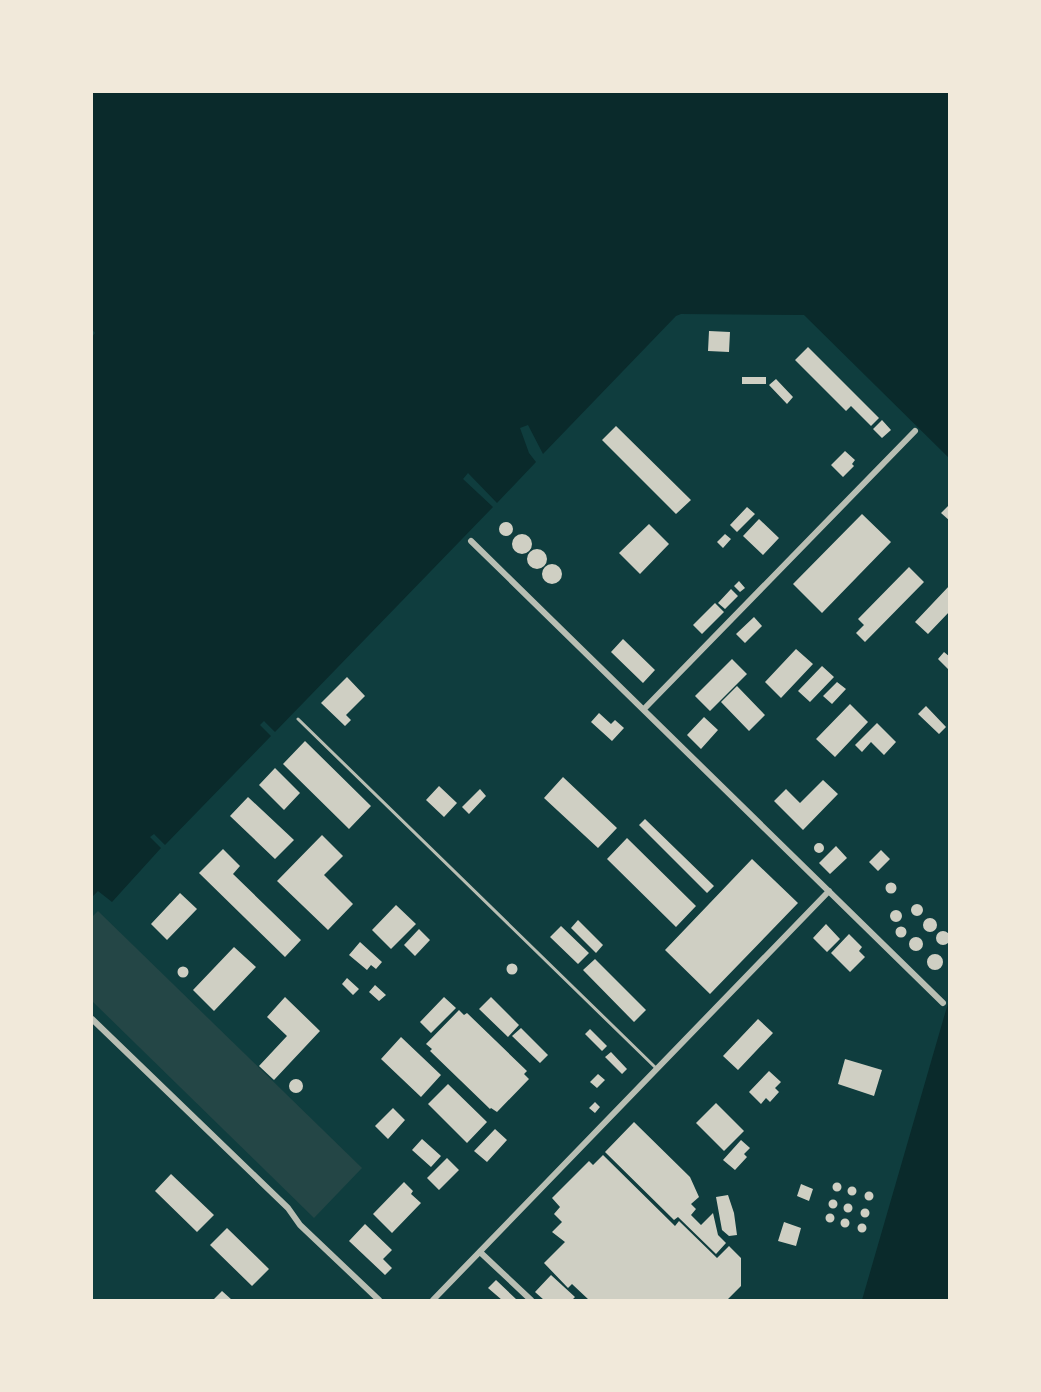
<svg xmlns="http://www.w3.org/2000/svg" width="1041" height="1392" viewBox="0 0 1041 1392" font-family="Manrope,sans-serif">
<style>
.green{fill:#244646}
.water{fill:#0a2a2b}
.building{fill:#cfcfc3}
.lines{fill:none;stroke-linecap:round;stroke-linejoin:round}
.service{stroke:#b8beb3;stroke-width:3}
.minor{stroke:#b8beb3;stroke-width:6}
</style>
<rect width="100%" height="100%" fill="#0f3d3e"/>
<path class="green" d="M98 911 362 1168 314 1218 92 1001V917Z"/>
<path class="water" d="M92 92H949V458L804 315 681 314 676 316 543 454 528 425 520 428 529 453 536 462 497 503 468 473 463 479 493 507 275 732 264 721 260 725 271 736 165 845 154 834 150 837 161 848 112 902 98 891 92 897V337L95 333 92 329Z
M949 1001V1300H862L946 1010Z"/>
<path class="building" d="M709 331 730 332 729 352 708 351Z
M808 347 879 418 871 426 851 406 846 411 795 360Z
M742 377H766V384H742Z
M776 379 793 397 787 404 769 385Z
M882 420 891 430 882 438 873 429Z
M616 426 691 500 676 514 602 440Z
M845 451 855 460 852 464 854 466 843 477 831 465Z
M950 504V521L941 513Z
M747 507 755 514 737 532 730 525Z
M862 514 891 542 822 613 793 584Z
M759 519 779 538 763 555 743 536Z
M499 529a7 7 0 1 1 14 0a7 7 0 1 1-14 0Z
M649 524 669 544 640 574 619 553Z
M512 544a10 10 0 1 1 20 0a10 10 0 1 1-20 0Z
M725 534 731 539 723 548 717 542Z
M527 559a10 10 0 1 1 20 0a10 10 0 1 1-20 0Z
M542 574a10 10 0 1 1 20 0a10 10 0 1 1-20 0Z
M909 567 924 582 865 642 856 633 864 625 858 619Z
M739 581 745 588 740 592 734 586Z
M950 585V611L928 634 915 622Z
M731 589 738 596 725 609 718 603Z
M715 603 724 612 702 634 693 625Z
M754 617 762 626 745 643 736 634Z
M623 639 655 670 643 683 611 652Z
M796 649 813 664 781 698 765 682Z
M944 652 950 657V671L938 659Z
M732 659 747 674 710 711 695 696Z
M822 666 834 677 810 702 798 691Z
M347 677 365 696 346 715 351 720 345 726 321 703Z
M837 682 846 689 832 704 823 696Z
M737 686 765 715 749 731 721 702Z
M850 704 868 722 835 757 816 739Z
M926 706 946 727 939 734 918 714Z
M599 713 611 724 615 720 624 728 612 741 591 722Z
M704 717 718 730 701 749 687 735Z
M877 723 896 742 884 755 871 742 862 752 855 745Z
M305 741 371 806 349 829 283 764Z
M275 768 300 793 284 810 259 785Z
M563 777 617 828 598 848 544 798Z
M823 780 838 794 803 830 774 801 786 789 800 803Z
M439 786 457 803 444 817 426 800Z
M480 789 486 796 469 814 462 807Z
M248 797 294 840 275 859 230 816Z
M645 819 714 886 707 893 639 825Z
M322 835 343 856 324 875 353 904 328 930 277 881Z
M627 838 696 906 676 927 607 859Z
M814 848a5 5 0 1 1 10 0a5 5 0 1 1-10 0Z
M836 846 847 858 830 874 819 863Z
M223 849 240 866 233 874 301 940 285 957 199 873Z
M881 850 890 859 878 871 869 862Z
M752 859 798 903 710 994 665 950Z
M885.5 888a5.5 5.5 0 1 1 11 0a5.5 5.5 0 1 1-11 0Z
M180 893 197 909 167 940 151 924Z
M911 910a6 6 0 1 1 12 0a6 6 0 1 1-12 0Z
M396 905 416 924 391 949 372 930Z
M890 916a6 6 0 1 1 12 0a6 6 0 1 1-12 0Z
M923 925a7 7 0 1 1 14 0a7 7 0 1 1-14 0Z
M578 920 603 945 596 953 571 928Z
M826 924 840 939 827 952 813 938Z
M561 926 589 953 578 964 550 937Z
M895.5 932a5.5 5.5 0 1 1 11 0a5.5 5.5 0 1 1-11 0Z
M419 929 430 940 415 956 404 945Z
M936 938a7 7 0 1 1 14 0a7 7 0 1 1-14 0Z
M849 934 862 947 859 951 865 957 850 972 831 953Z
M909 944a7 7 0 1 1 14 0a7 7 0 1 1-14 0Z
M360 942 382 962 376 969 371 965 367 970 349 955Z
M234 947 256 967 214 1011 193 990Z
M927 962a8 8 0 1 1 16 0a8 8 0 1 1-16 0Z
M595 959 646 1010 634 1022 583 970Z
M506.5 969a5.5 5.5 0 1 1 11 0a5.5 5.5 0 1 1-11 0Z
M177.5 972a5.5 5.5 0 1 1 11 0a5.5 5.5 0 1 1-11 0Z
M347 978 359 989 353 995 342 984Z
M375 985 386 995 379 1001 369 992Z
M285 997 320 1031 274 1080 259 1066 287 1036 267 1017Z
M444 997 456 1008 431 1033 420 1022Z
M491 997 519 1025 508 1037 479 1009Z
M459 1010 464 1015 467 1013 527 1071 524 1074 529 1079 497 1112 491 1108 490 1109 430 1051 432 1049 426 1044Z
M758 1019 773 1033 738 1070 723 1056Z
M521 1028 548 1055 540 1063 512 1036Z
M590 1029 607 1046 602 1051 585 1034Z
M401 1037 441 1075 421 1097 381 1059Z
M611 1052 627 1069 622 1074 605 1057Z
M845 1059 882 1070 874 1096 838 1084Z
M769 1071 781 1082 775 1088 779 1092 770 1102 766 1098 761 1104 749 1092Z
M598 1074 605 1080 597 1088 590 1082Z
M289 1086a7 7 0 1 1 14 0a7 7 0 1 1-14 0Z
M448 1084 487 1122 467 1143 428 1104Z
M595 1102 600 1107 595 1113 589 1108Z
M716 1103 744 1131 724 1151 696 1123Z
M393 1108 405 1120 388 1139 375 1126Z
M634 1122 690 1177 699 1197 691 1204 696 1209 691 1215 701 1225 713 1213 718 1235 726 1243 716 1254 678 1217 674 1220 605 1152Z
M495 1129 507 1140 487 1162 474 1151Z
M422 1139 441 1156 431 1167 412 1150Z
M741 1140 750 1148 744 1154 747 1157 735 1170 723 1160Z
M603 1155 675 1226 679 1221 717 1258 729 1246 741 1258V1286L727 1300H589L572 1284 568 1288 544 1263 565 1242 552 1232 562 1222 554 1214 560 1207 552 1198 589 1161 593 1165Z
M447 1158 459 1170 439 1190 427 1178Z
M171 1174 214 1215 197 1232 155 1191Z
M404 1182 413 1191 411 1194 421 1203 392 1233 373 1214Z
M832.5 1187a4.5 4.5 0 1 1 9 0a4.5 4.5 0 1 1-9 0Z
M801 1184 813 1189 809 1201 797 1196Z
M847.5 1191a4.5 4.5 0 1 1 9 0a4.5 4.5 0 1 1-9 0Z
M864.5 1196a4.5 4.5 0 1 1 9 0a4.5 4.5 0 1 1-9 0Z
M728 1195 734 1213 737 1235 729 1236 722 1230 716 1197Z
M828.5 1204a4.5 4.5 0 1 1 9 0a4.5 4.5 0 1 1-9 0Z
M843.5 1208a4.5 4.5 0 1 1 9 0a4.5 4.5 0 1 1-9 0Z
M860.5 1213a4.5 4.5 0 1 1 9 0a4.5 4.5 0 1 1-9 0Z
M825.5 1218a4.5 4.5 0 1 1 9 0a4.5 4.5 0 1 1-9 0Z
M840.5 1223a4.5 4.5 0 1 1 9 0a4.5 4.5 0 1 1-9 0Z
M784 1222 801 1228 796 1246 778 1241Z
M857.5 1228a4.5 4.5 0 1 1 9 0a4.5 4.5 0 1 1-9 0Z
M365 1224 392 1250 383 1259 392 1268 385 1275 349 1241Z
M227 1228 269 1269 252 1286 210 1245Z
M551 1275 575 1297 572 1300H544L535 1292Z
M496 1280 517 1300H502L488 1288Z
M222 1291 232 1300H213Z"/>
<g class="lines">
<path class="service" d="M298 719 657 1069"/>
<path class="minor" d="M471 541 943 1003
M644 709 915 431
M92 1019 288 1208 300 1225 379 1300
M480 1252 531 1300
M433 1300 829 891"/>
</g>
<rect width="1041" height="1392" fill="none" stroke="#f1e9da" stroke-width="186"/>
</svg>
